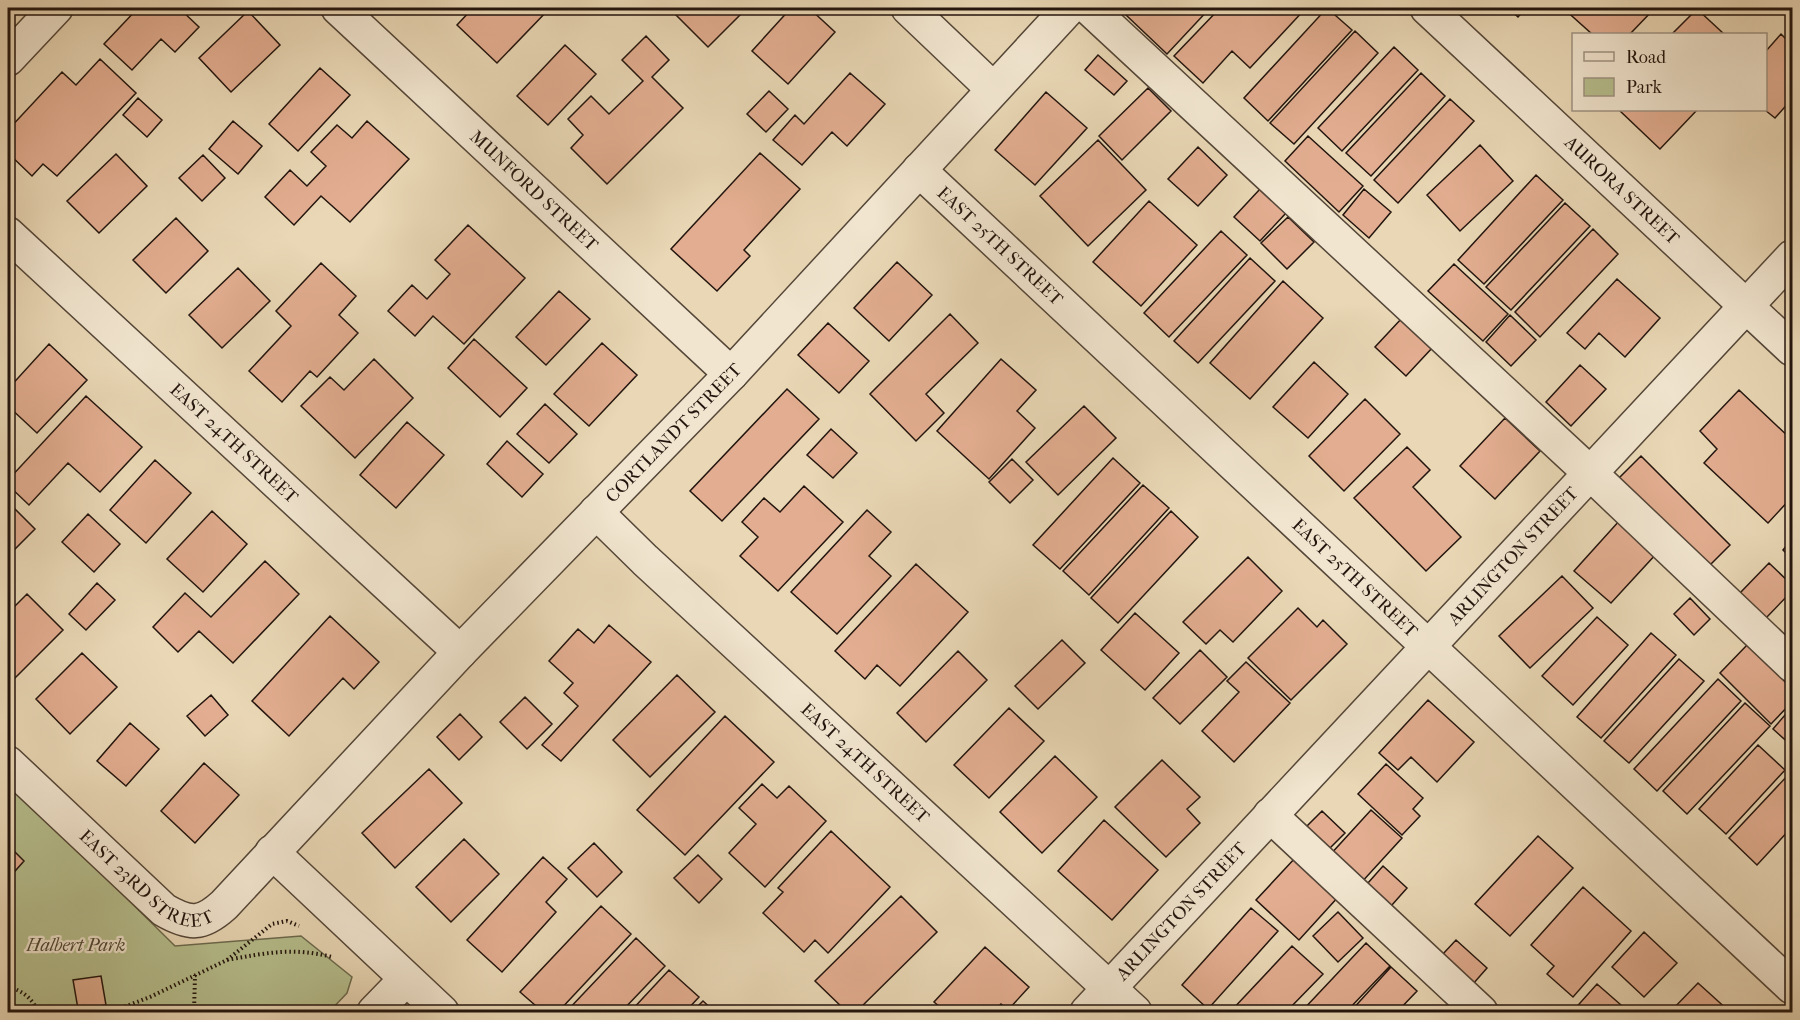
<svg xmlns="http://www.w3.org/2000/svg" width="1800" height="1020" viewBox="0 0 1800 1020" font-family="'IM FELL French Canon',serif">
<style>
.green{fill:#b6be8d;stroke:#6c6a4e;stroke-width:1.5}
.building{fill:#e2ad90;stroke:#23150e;stroke-width:1.5}
.lines{fill:none;stroke-linecap:round;stroke-linejoin:round}
.minor-casing{stroke:#544638;stroke-width:36}
.path{stroke:#23150e;stroke-width:4;stroke-dasharray:1.5 3;stroke-linecap:butt}
.minor{stroke:#f1e5cf;stroke-width:33}
.labels{text-anchor:middle;dominant-baseline:central;stroke-width:4.5;stroke-linejoin:round;paint-order:stroke}
.street-label{font-size:18px;fill:#23150e;stroke:#f1e5cf}
.park-label{font-size:18px;font-style:italic;fill:#4f4834;stroke:#f1e5cf}
</style>
<rect width="100%" height="100%" fill="#e9d7b5"/>
<filter id="stains"><feTurbulence type="fractalNoise" baseFrequency=".00333" numOctaves="4"/><feColorMatrix values="0 0 0 0 .2 0 0 0 0 .09 0 0 0 0 .02 0 0 0 .5 -.17"/></filter>
<radialGradient id="worn" r=".72"><stop offset=".6" stop-color="#630" stop-opacity="0"/><stop offset="1" stop-color="#630" stop-opacity=".3"/></radialGradient>
<path class="green" d="M8 781 175 946 301 936 352 977 347 993 329 1012H8Z"/>
<path class="building" d="M138 8H182L180 9 199 27 175 52 161 39 132 70 104 44Z
M470 8H550L497 63 457 25 472 9Z
M683 8H747L708 47 676 15Z
M791 8H809L835 32 788 84 752 51Z
M1133 8H1210L1167 54 1126 15Z
M1220 8H1306L1250 68 1232 51 1203 83 1174 56Z
M1327 8 1352 30 1268 121 1244 98Z
M1508 8H1526L1518 17Z
M1563 8H1648L1652 11 1630 34H1592Z
M1697 9 1724 34H1672Z
M248 11 280 45 231 92 199 58Z
M1355 31 1378 53 1294 144 1270 123Z
M1781 34 1792 45V99L1775 118 1765 110 1766 51Z
M646 36 669 60 652 77 683 108 607 184 571 148 583 135 568 119 591 96 609 114 643 81 622 60Z
M565 45 596 74 548 125 517 96Z
M1394 47 1418 70 1342 151 1318 128Z
M1098 55 1127 81 1114 95 1085 70Z
M100 59 136 93 57 176 43 164 32 176 8 153V130L62 72 76 85Z
M320 68 350 95 298 151 269 124Z
M850 73 885 104 847 146 832 132 802 165 773 140 795 115 804 124Z
M1421 73 1445 96 1371 176 1346 153Z
M1148 88 1171 111 1122 160 1099 136Z
M769 91 788 109 766 132 747 114Z
M1046 92 1087 128 1035 185 995 150Z
M138 98 162 120 147 137 123 115Z
M1450 99 1474 121 1398 203 1374 180Z
M1619 110H1697L1660 149Z
M233 121 262 146 238 174 209 149Z
M367 121 409 159 350 222 321 196 294 225 265 197 290 170 307 186 326 166 311 152 337 125 352 138Z
M1308 136 1363 186 1339 212 1285 161Z
M1098 140 1146 190 1088 246 1040 196Z
M1480 145 1513 181 1460 231 1427 195Z
M1198 147 1227 175 1198 206 1168 179Z
M760 153 800 189 744 250 750 256 717 291 671 249Z
M116 154 147 186 99 233 67 201Z
M203 155 225 178 202 201 179 178Z
M1536 175 1563 200 1484 284 1458 260Z
M1260 189 1286 213 1260 241 1234 217Z
M1364 189 1391 212 1369 238 1343 215Z
M1149 201 1197 245 1141 306 1093 262Z
M1565 203 1590 226 1511 310 1486 287Z
M1288 217 1314 242 1287 269 1261 243Z
M176 218 208 251 166 293 133 260Z
M468 225 525 278 464 344 433 316 415 336 388 311 412 285 427 299 450 274 435 260Z
M1593 229 1618 254 1540 337 1515 312Z
M1221 231 1247 255 1169 337 1144 313Z
M1250 258 1275 281 1198 363 1174 341Z
M897 262 932 295 889 341 854 308Z
M321 263 356 296 339 315 358 333 317 377 310 371 282 402 249 371 291 326 276 311Z
M1454 264 1508 314 1483 341 1428 291Z
M238 268 270 301 222 348 189 315Z
M1617 279 1660 318 1625 357 1599 333 1585 349 1567 333Z
M1283 281 1323 318 1250 399 1210 363Z
M559 291 590 319 546 365 516 337Z
M950 314 978 343 926 394 944 413 916 441 870 394Z
M1510 315 1536 340 1511 366 1486 342Z
M1402 318 1433 347 1406 376 1375 347Z
M8 319 13 324 8 330Z
M828 323 869 361 839 393 798 355Z
M474 339 527 388 500 417 448 368Z
M602 343 637 375 589 426 554 394Z
M49 344 87 380 37 433 8 406V389Z
M374 359 413 398 355 458 301 406 330 377 344 390Z
M1001 359 1036 390 1017 411 1035 428 989 479 937 431Z
M1314 362 1348 394 1308 438 1273 407Z
M1580 365 1606 389 1571 426 1546 402Z
M787 389 819 419 722 521 690 491Z
M1739 390 1792 440V497L1768 523 1704 463 1717 449 1700 431Z
M86 396 142 447 100 492 68 463 29 505 8 485V480Z
M1365 399 1400 434 1344 491 1309 456Z
M545 404 577 434 549 463 517 434Z
M1084 406 1116 438 1058 495 1026 462Z
M1505 418 1540 451 1495 499 1460 466Z
M407 422 444 455 396 508 360 475Z
M831 429 857 453 833 478 807 455Z
M507 441 543 474 522 497 487 464Z
M1407 447 1430 470 1413 487 1461 537 1426 571 1354 498Z
M1641 456 1730 545 1703 572 1614 483Z
M1113 458 1140 483 1060 569 1033 545Z
M1012 459 1033 480 1010 503 989 482Z
M155 460 191 493 146 543 110 510Z
M1143 485 1169 508 1089 595 1063 571Z
M804 486 843 522 778 591 740 556 758 537 742 522 764 498 780 512Z
M8 502 35 529 11 553 8 549Z
M867 510 891 532 869 556 891 576 837 634 791 592Z
M212 511 247 544 203 592 167 559Z
M1171 511 1198 537 1118 623 1091 598Z
M88 514 120 544 94 572 62 542Z
M1620 520 1657 553 1611 603 1574 571Z
M1792 539V559L1783 550Z
M1248 557 1282 591 1233 642 1220 630 1206 644 1183 622Z
M265 561 299 594 233 663 199 631 178 652 153 627 185 593 211 617Z
M1769 563 1792 585V591L1766 618 1740 593Z
M916 564 968 612 900 686 877 665 865 679 835 651Z
M1562 576 1593 608 1530 668 1499 636Z
M97 583 115 600 86 630 69 614Z
M27 594 63 630 15 678 8 671V613Z
M1690 598 1710 619 1694 635 1674 614Z
M1298 608 1317 627 1323 620 1347 644 1291 700 1248 658Z
M1135 613 1179 653 1145 690 1101 650Z
M330 616 379 662 354 689 343 678 289 736 252 701Z
M1597 617 1628 645 1573 705 1542 676Z
M609 625 651 662 561 761 542 745 578 706 564 693 573 683 549 661 578 629 594 643Z
M1651 633 1676 655 1601 738 1577 717Z
M1062 640 1085 663 1038 709 1015 686Z
M1748 644 1792 689V702L1771 724 1720 673Z
M1200 650 1227 677 1180 724 1153 698Z
M958 651 987 680 926 742 897 713Z
M82 653 117 687 70 734 36 699Z
M1679 659 1704 681 1629 763 1604 741Z
M1246 662 1290 703 1234 762 1202 731 1239 692 1227 681Z
M677 675 715 712 650 777 613 740Z
M1718 679 1741 701 1657 791 1634 769Z
M211 695 228 715 205 736 187 716Z
M525 697 552 724 527 749 500 722Z
M1428 700 1474 742 1437 782 1411 757 1398 770 1379 753Z
M1745 703 1770 726 1687 814 1663 791Z
M1792 707V746L1773 729Z
M1009 708 1044 741 989 798 954 765Z
M460 714 482 737 459 760 437 737Z
M725 716 774 762 685 855 637 810Z
M130 723 159 749 126 786 97 761Z
M1758 745 1785 770 1726 834 1699 809Z
M1055 756 1097 797 1042 853 1000 812Z
M1162 760 1200 797 1187 809 1200 823 1166 857 1115 807Z
M204 763 239 795 195 843 161 811Z
M1386 764 1423 798 1413 809 1420 816 1402 835 1358 794Z
M429 769 462 803 395 868 362 833Z
M1789 774 1792 777V827L1757 865 1729 838Z
M762 784 777 798 789 786 826 821 765 887 729 853 756 824 739 808Z
M1371 810 1402 838 1360 884 1329 856Z
M1322 811 1345 833 1325 853 1302 831Z
M1104 820 1158 870 1112 920 1058 871Z
M831 831 890 887 828 953 815 940 804 952 763 913 783 892 778 888Z
M1538 836 1573 868 1510 936 1475 904Z
M464 839 499 874 451 922 416 887Z
M594 843 622 872 597 897 568 868Z
M8 845 24 861 8 879Z
M698 855 722 879 699 903 674 878Z
M543 857 567 879 546 902 556 912 502 972 467 940Z
M1296 857 1339 896 1299 940 1256 900Z
M1383 866 1407 888 1384 914 1360 892Z
M1792 877V891L1786 884Z
M1583 887 1631 931 1573 997 1547 974 1554 966 1531 945Z
M901 896 937 932 856 1012H847L815 981Z
M601 906 631 934 558 1012H543L520 992Z
M1251 908 1278 931 1208 1009 1182 985Z
M1338 912 1363 938 1338 962 1313 936Z
M1644 932 1677 963 1644 997 1612 967Z
M636 938 665 966 621 1012H566Z
M1456 940 1487 968 1473 984 1442 955Z
M1366 943 1390 966 1346 1012H1301Z
M1292 946 1323 974 1286 1012H1230Z
M985 947 1029 987 1008 1010 1001 1004 993 1012H946L934 1002Z
M1391 967 1417 991 1397 1012H1350Z
M669 970 699 997 685 1012H630Z
M101 976 106 1005 78 1009 73 980Z
M1698 983 1730 1012H1670Z
M1597 984 1629 1012H1572Z
M703 1001 715 1012H692Z"/>
<g class="lines">
<g class="minor-casing">
<g id="minor">
<path id="s1" d="M338 8 731 374"/>
<path d="M908 8 993 89"/>
<path d="M1089 8 1590 473 1792 665"/>
<path id="s2" d="M1427 8 1792 349"/>
<path d="M8 59 56 8"/>
<path id="s3" d="M919 170 1792 987"/>
<path id="s4" d="M8 234 460 652"/>
<path id="s5" d="M596 512 645 560 1135 1012"/>
<path id="s6" d="M8 763 164 910C190 925 202 925 224 905L460 652 731 374 1069 8"/>
<path d="M1270 815 1481 1012"/>
<path d="M272 852 442 1012"/>
<path d="M374 1012 406 979"/>
<path id="s7" d="M1087 1012 1792 257"/>
</g>
</g>
<path class="path" d="M227 960C265 953 294 947 332 957
M8 987C22 990 33 999 38 1012
M103 1012 116 1010 150 997 227 960 272 924 287 921 299 926
M194 1012 195 975"/>
<use href="#minor" class="minor"/>
</g>
<g class="labels">
<g class="street-label">
<text stroke="none"><textPath href="#s1" startOffset="268">MUNFORD STREET</textPath></text>
<text stroke="none"><textPath href="#s2" startOffset="267">AURORA STREET</textPath></text>
<text stroke="none"><textPath href="#s3" startOffset="111">EAST 25TH STREET</textPath></text>
<text stroke="none"><textPath href="#s6" startOffset="933">CORTLANDT STREET</textPath></text>
<text stroke="none"><textPath href="#s4" startOffset="308">EAST 24TH STREET</textPath></text>
<text stroke="none"><textPath href="#s7" startOffset="624">ARLINGTON STREET</textPath></text>
<text stroke="none"><textPath href="#s3" startOffset="597">EAST 25TH STREET</textPath></text>
<text stroke="none"><textPath href="#s5" startOffset="368">EAST 24TH STREET</textPath></text>
<text stroke="none"><textPath href="#s6" startOffset="184">EAST 23RD STREET</textPath></text>
<text stroke="none"><textPath href="#s7" startOffset="138">ARLINGTON STREET</textPath></text>
</g>
<g class="park-label">
<text x="76" y="945">Halbert Park</text>
</g>
</g>
<rect width="1800" height="1020" fill="none" stroke="#e9d7b5" stroke-width="30"/>
<rect x="9" y="9" width="1782" height="1002" fill="none" stroke="#23150e" stroke-width="3"/>
<rect x="15" y="15" width="1770" height="990" fill="none" stroke="#23150e" stroke-width="1.5"/>
<rect x="1572" y="33" width="195" height="78" fill="#f1e5cf" stroke="#9f9282" stroke-width="1.5"/>
<rect x="1584" y="52" width="30" height="9" fill="#f1e5cf" stroke="#9f9282" stroke-width="1.5"/>
<text x="1626" y="63" font-size="18" fill="#23150e">Road</text>
<rect x="1584" y="78" width="30" height="18" fill="#b6be8d" stroke="#9f9282" stroke-width="1.5"/>
<text x="1626" y="93" font-size="18" fill="#23150e">Park</text>
<rect width="100%" height="100%" filter="url(#stains)"/>
<rect width="100%" height="100%" fill="url(#worn)"/>
</svg>
